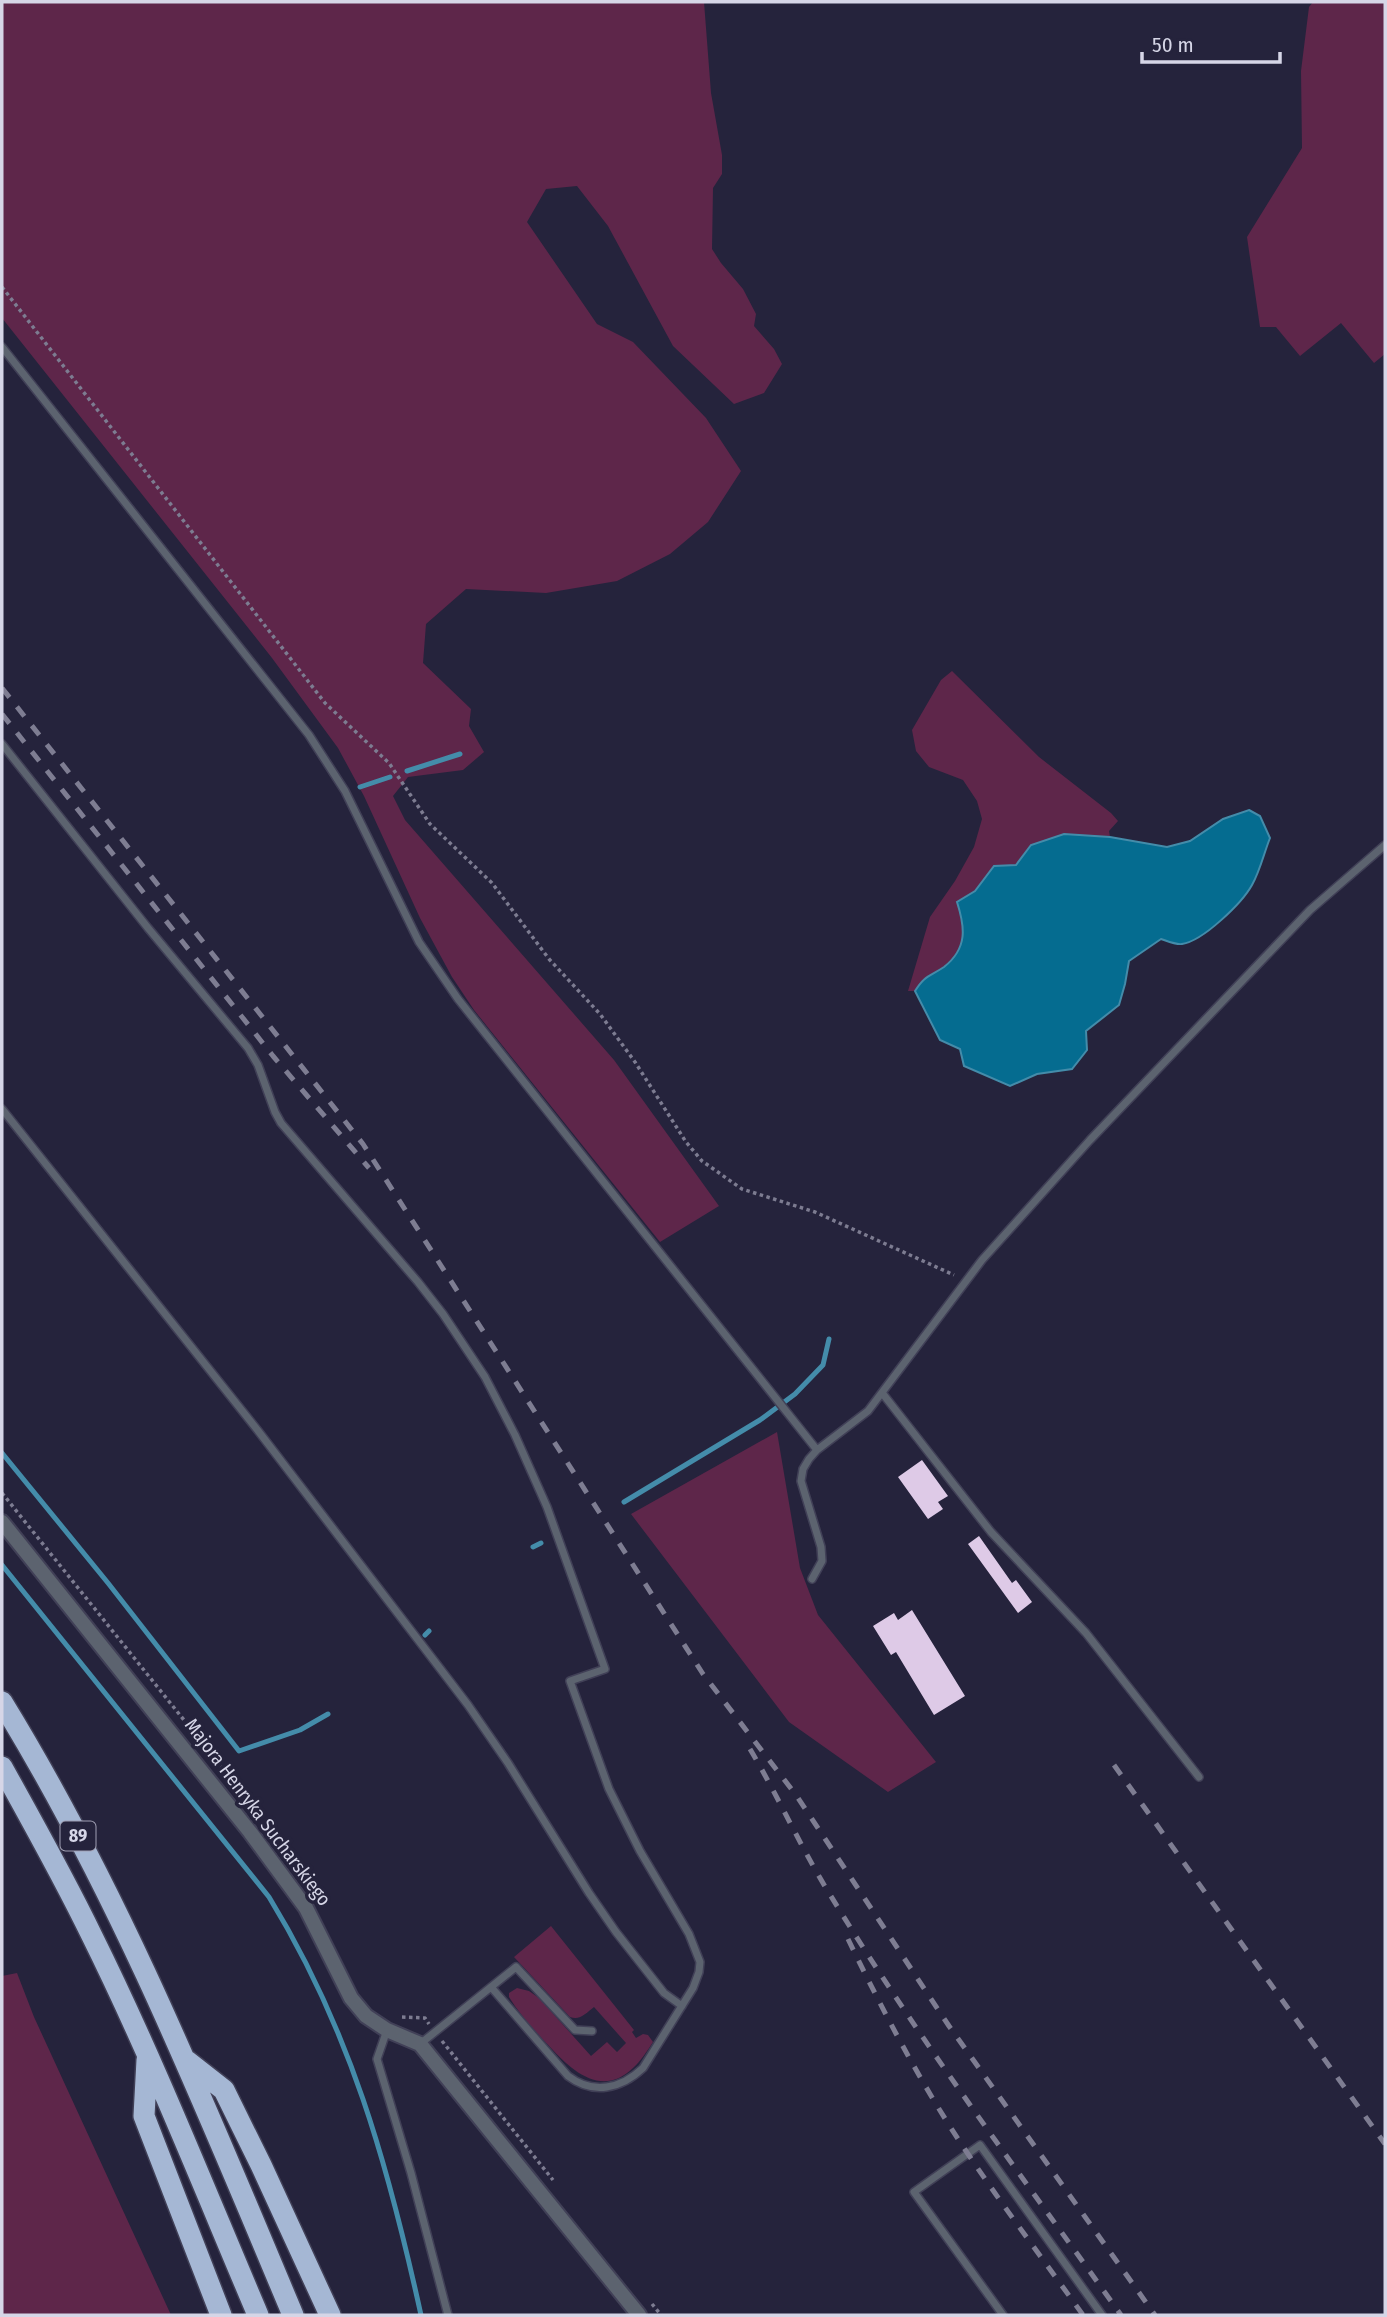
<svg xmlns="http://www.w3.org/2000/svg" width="1387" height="2317" viewBox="0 0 1387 2317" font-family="'Fira Sans Condensed',sans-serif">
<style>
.green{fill:#5e264a}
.water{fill:#056c90;stroke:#448caa;stroke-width:2}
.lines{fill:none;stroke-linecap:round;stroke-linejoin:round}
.stream{stroke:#448caa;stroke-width:5}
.building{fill:#decae7}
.lane-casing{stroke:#414057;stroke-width:10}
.street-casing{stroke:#414057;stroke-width:18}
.highway-casing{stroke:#414057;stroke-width:24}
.path{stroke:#7d7c91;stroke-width:3.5;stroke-dasharray:3.5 3.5;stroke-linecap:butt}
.lane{stroke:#5c636f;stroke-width:7}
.street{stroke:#5c636f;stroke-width:14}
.highway{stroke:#a5b7d4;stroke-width:21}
.rail{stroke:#7e7d92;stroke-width:5;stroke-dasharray:12 12;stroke-linecap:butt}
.labels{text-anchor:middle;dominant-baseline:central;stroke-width:7;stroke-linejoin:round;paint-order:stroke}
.shield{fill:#25233c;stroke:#a1a0b4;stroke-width:2}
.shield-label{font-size:18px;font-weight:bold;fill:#d6d6e7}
.street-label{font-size:19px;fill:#d6d6e7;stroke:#25233c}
</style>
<rect width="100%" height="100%" fill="#25233c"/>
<path class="green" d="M2 2H704L711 93 722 155V174L713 188 712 249 721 263 743 289 756 314 754 326 774 349 782 364 764 393 734 404 673 346 608 226 577 186 546 189 527 222 597 324 633 342 706 418 741 471 708 522 670 554 617 581 546 593 466 589 426 624 423 663 471 709 469 726 484 752 463 770 408 777 393 796 405 820 614 1060 719 1206 660 1242 474 1010 452 977 420 918 364 796 338 748 272 658 2 318Z
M1313 2H1385V354L1374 363 1341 323 1300 356 1276 327H1260L1247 237 1302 148 1301 71 1309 7Z
M952 671 1039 757 1111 813 1118 821 1109 831 1110 837 1064 834 1031 845 1016 865 994 867 975 891 957 902C965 927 967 949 944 967 929 977 925 975 915 991H908L930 917 955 881 974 847 982 819 977 801 963 780 929 767 916 751 912 730 941 680Z
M777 1432 800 1568 818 1615 936 1762 888 1792 789 1722 631 1514Z
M551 1926 634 2030 632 2032 636 2038 643 2034 648 2035 653 2042C647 2051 641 2061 633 2068 602 2098 572 2071 550 2047 536 2032 520 2015 509 1997V1993L517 1988 529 1991 539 1998 591 2056 607 2042 617 2052 626 2043 594 2007C586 2013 580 2021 570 2017L514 1957Z
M17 1973 34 2017 171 2315H2V1976Z"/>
<path class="water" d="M1249 810 1260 816 1270 838C1264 853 1260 871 1252 885 1242 903 1203 941 1182 944 1176 945 1167 941 1161 939L1129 961 1125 984 1119 1005 1086 1031 1087 1050 1072 1069 1037 1074 1010 1086 964 1066 960 1049 940 1040 915 991C925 975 929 977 944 967 968 948 965 927 957 902L975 891 994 866 1016 865 1031 845 1064 834 1110 837 1167 847 1190 841 1223 819Z"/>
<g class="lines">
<path class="stream" d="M407 771 460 754
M360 787 390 777
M2 1453 108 1583 239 1751 300 1730 328 1714
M624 1502 760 1420 795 1394 823 1365 829 1339
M533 1547 541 1543
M2 1565 269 1897C350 2029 388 2165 421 2315
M425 1635 429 1631"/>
</g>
<path class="building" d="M922 1460 948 1496 938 1502 943 1509 928 1519 898 1477Z
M979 1536 1012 1583 1016 1580 1032 1602 1018 1613 968 1544Z
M912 1610 965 1696 934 1715 896 1652 891 1655 873 1626 894 1613 898 1620Z"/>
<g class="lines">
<g class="lane-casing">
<path id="lane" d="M2 347 309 735 345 791 419 942 458 999 817 1450
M2 744 148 928 248 1048 258 1065 275 1112 281 1123 418 1282 443 1314 485 1377 515 1435 547 1507 605 1669 570 1681 609 1789 640 1851 689 1934 700 1962 699 1972 693 1988 643 2068C621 2089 593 2095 568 2076L491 1987
M2 1109 259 1432 468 1705 508 1763 589 1893 616 1932 664 1993 682 2006
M883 1394 991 1532 1086 1633 1199 1777
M812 1579 822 1561 821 1547 801 1481 803 1469 809 1459 817 1450 868 1411 982 1260 1090 1140 1310 910 1385 845
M387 2030 377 2059 411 2173 448 2315
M420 2044 516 1967 575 2030 592 2031
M1003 2315 914 2192 980 2145 1102 2315"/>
</g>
<g class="street-casing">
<path id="street" d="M2 1522 250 1832 306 1908 351 1998 366 2016 387 2030 420 2044 639 2315"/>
</g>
<g class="highway-casing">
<path id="highway" d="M2 1702C121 1896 205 2106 293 2315
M2 1767C33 1823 64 1878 92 1936 153 2059 204 2188 258 2315
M147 2060 144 2116 221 2315
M187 2061 224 2090 261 2165 330 2315"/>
</g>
<path class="path" d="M2 287 325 703 389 763 430 824 492 883 549 959 600 1014 635 1062 686 1142 702 1161 742 1189 815 1212 954 1275
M2 1493 228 1775
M402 2017 425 2018 429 2024
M442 2041 553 2180
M652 2304 661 2315"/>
<use href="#lane" class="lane"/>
<use href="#street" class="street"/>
<use href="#highway" class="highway"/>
<path class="rail" d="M2 688 363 1144 703 1674 796 1795 949 2026 1155 2315
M2 714 273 1056 369 1168
M750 1749C778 1796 800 1846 829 1893 918 2039 1022 2176 1121 2315
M1114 1765 1385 2144
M848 1939C884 2013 922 2086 968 2154 1005 2209 1045 2262 1083 2315"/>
</g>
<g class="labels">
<rect class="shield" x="60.5" y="1821.5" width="35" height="29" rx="5"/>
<g class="shield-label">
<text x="78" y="1836">89</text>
</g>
<g class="street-label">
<text transform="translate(258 1812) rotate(53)">Majora Henryka Sucharskiego</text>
</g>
</g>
<rect width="1387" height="2317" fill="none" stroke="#d6d6e7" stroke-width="7"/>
<path d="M1142 52v10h138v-10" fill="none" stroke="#d6d6e7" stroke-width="3.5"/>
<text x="1152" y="52" font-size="21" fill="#d6d6e7" stroke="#25233c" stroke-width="5" paint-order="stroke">50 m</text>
</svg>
